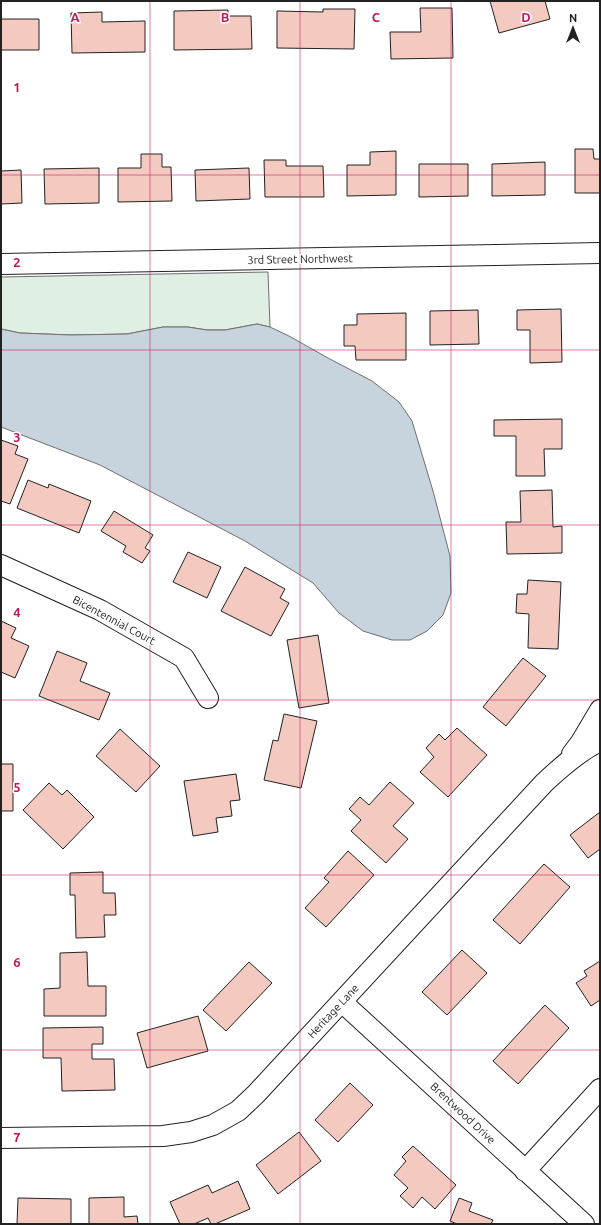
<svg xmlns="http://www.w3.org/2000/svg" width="601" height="1225" viewBox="0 0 601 1225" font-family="Ubuntu,sans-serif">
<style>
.green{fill:#e0efe3;stroke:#6f6f6f}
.water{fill:#c7d3dd;stroke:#6f6f6f}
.building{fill:#f3c9c0;stroke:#222}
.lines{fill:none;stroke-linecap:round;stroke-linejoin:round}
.street-casing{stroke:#222;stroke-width:22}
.street{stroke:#fff;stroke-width:20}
.grid{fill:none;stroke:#c2185b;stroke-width:1;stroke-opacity:0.55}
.labels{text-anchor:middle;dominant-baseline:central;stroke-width:3;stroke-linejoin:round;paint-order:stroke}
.street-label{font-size:11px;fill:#222;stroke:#fff}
.grid-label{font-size:13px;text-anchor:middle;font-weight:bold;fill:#c2185b;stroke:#fff;stroke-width:3;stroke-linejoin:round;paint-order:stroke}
</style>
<rect width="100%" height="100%" fill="#fff"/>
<path class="green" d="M268 272 270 327 257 324 225 330H207L188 327H163L127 334 71 335 20 333 1 329V277Z"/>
<path class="water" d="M257 324 270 327 289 336 328 358 372 381 399 402 412 421 433 491 450 556 451 593 443 615 427 631 410 640H392L363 631 339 613 313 583 245 541 100 465 1 427V329L20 333 71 335 127 334 163 327H188L207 330H225Z"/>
<path class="building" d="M490 1H545L550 19 499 33Z
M420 8H452L453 58 391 59 390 32H421Z
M323 9H355L354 49 277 48V11L323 12Z
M228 10V16H251L252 49 174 50V11Z
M102 12V22L145 21V52L72 53 71 13Z
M1 19H39V50H1Z
M575 149H593L594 159H600V193H575Z
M396 151V195L347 196V165H370V152Z
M141 154H162V167H171L172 201 118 202V168H141Z
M264 160H286V166H323L324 197H265Z
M545 162V195L492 196V164Z
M419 164H468V196L419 197Z
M99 168V203L45 204 44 169Z
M249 168 250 199 196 201 195 170Z
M21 170 22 203 1 204V171Z
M561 309 562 362 530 363V330H517V310Z
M478 310 479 344 430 345V311Z
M406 313V360H356L355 346H344V325H357V314Z
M562 419V449H544L545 476H516V436H494V420Z
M1 440 18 446 15 454 28 459 10 504 1 501Z
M28 480 48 488 49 484 91 501 79 533 17 508Z
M552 490 553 527 562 526V553L507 554 506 522H521L520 491Z
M114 511 153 535 145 548 150 551 142 563 123 552 126 546 101 531Z
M188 552 221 567 207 598 173 582Z
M245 567 285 589 280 598 289 603 271 636 221 611Z
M528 580 561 582 558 649 528 648 529 614 516 613 517 594H527Z
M1 621 16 628 11 638 29 646 15 678 1 672Z
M318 635 329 703 299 708 287 640Z
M57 651 87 663 80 681 110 693 99 720 39 696Z
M523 658 546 676 506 726 483 707Z
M284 714 317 721 301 788 264 780 273 740 278 741Z
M457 728 487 755 448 797 420 772 434 757 426 748 439 734 445 740Z
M120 729 160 766 136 792 96 756Z
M1 764H13V811H1Z
M236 774 240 800 230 801 232 816 216 818 218 832 193 836 184 781Z
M390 782 414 803 393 826 408 839 386 863 351 831 361 820 349 809 360 797 369 805Z
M49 783 62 795 67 790 94 817 63 849 23 810Z
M600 812V849L588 858 570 835Z
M348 851 374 875 326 927 305 908 329 882 324 878Z
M544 864 570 887 520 944 493 920Z
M103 872V893H115L116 915H104L105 937 76 938 75 895H70V873Z
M462 950 487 973 447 1015 422 992Z
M87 952 88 986H106V1016H44V989L60 988V953Z
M600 961V1000L591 1006 576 983 587 976 584 971Z
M249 962 272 983 226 1031 203 1010Z
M545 1005 569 1028 518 1084 493 1061Z
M198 1016 208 1051 147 1068 137 1033Z
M103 1027V1044H92V1059H114L115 1090 62 1091 61 1058H43V1028Z
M350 1083 373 1105 338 1142 315 1120Z
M299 1132 321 1161 278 1194 256 1165Z
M413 1146 456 1185 435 1209 422 1197 413 1208 400 1196 408 1188 394 1175 406 1161 402 1157Z
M238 1181 250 1209 215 1224H211L208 1218 194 1224H180L170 1202 208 1185 212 1193Z
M124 1197V1217L137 1216 138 1224H89V1198Z
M18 1198 71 1199V1224H17Z
M459 1198 472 1203 469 1211 493 1220 491 1224H457L450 1221Z"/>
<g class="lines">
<g class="street-casing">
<path id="street" d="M1 264 600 253
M1 565 100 610 184 658 208 698
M572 754 581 742 600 710
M342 1002 584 1224
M1 1138 163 1136 191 1132 213 1125 238 1111 256 1094 544 783C561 767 579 751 600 741
M525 1171 600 1089"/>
</g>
<use href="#street" class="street"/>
</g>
<path class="grid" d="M150 1V1224M300 1V1224M451 1V1224M1 175H600M1 350H600M1 525H600M1 700H600M1 875H600M1 1050H600"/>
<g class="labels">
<g class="street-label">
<text transform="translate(300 259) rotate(-1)">3rd Street Northwest</text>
<text transform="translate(114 620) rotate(28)">Bicentennial Court</text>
<text transform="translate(333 1011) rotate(-47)">Heritage Lane</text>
<text transform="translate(463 1113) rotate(43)">Brentwood Drive</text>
</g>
</g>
<g class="grid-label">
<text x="75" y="22">A</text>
<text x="225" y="22">B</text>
<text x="376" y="22">C</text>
<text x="526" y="22">D</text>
<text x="17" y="92">1</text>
<text x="17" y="267">2</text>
<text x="17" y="442">3</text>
<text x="17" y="617">4</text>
<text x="17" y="792">5</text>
<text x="17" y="967">6</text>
<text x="17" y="1142">7</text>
</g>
<rect width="601" height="1225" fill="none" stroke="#222222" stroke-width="4"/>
<g transform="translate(573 28)" stroke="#ffffff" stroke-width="3" paint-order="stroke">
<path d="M0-3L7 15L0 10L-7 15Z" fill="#222222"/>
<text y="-6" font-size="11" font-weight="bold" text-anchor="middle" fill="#222222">N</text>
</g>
</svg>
